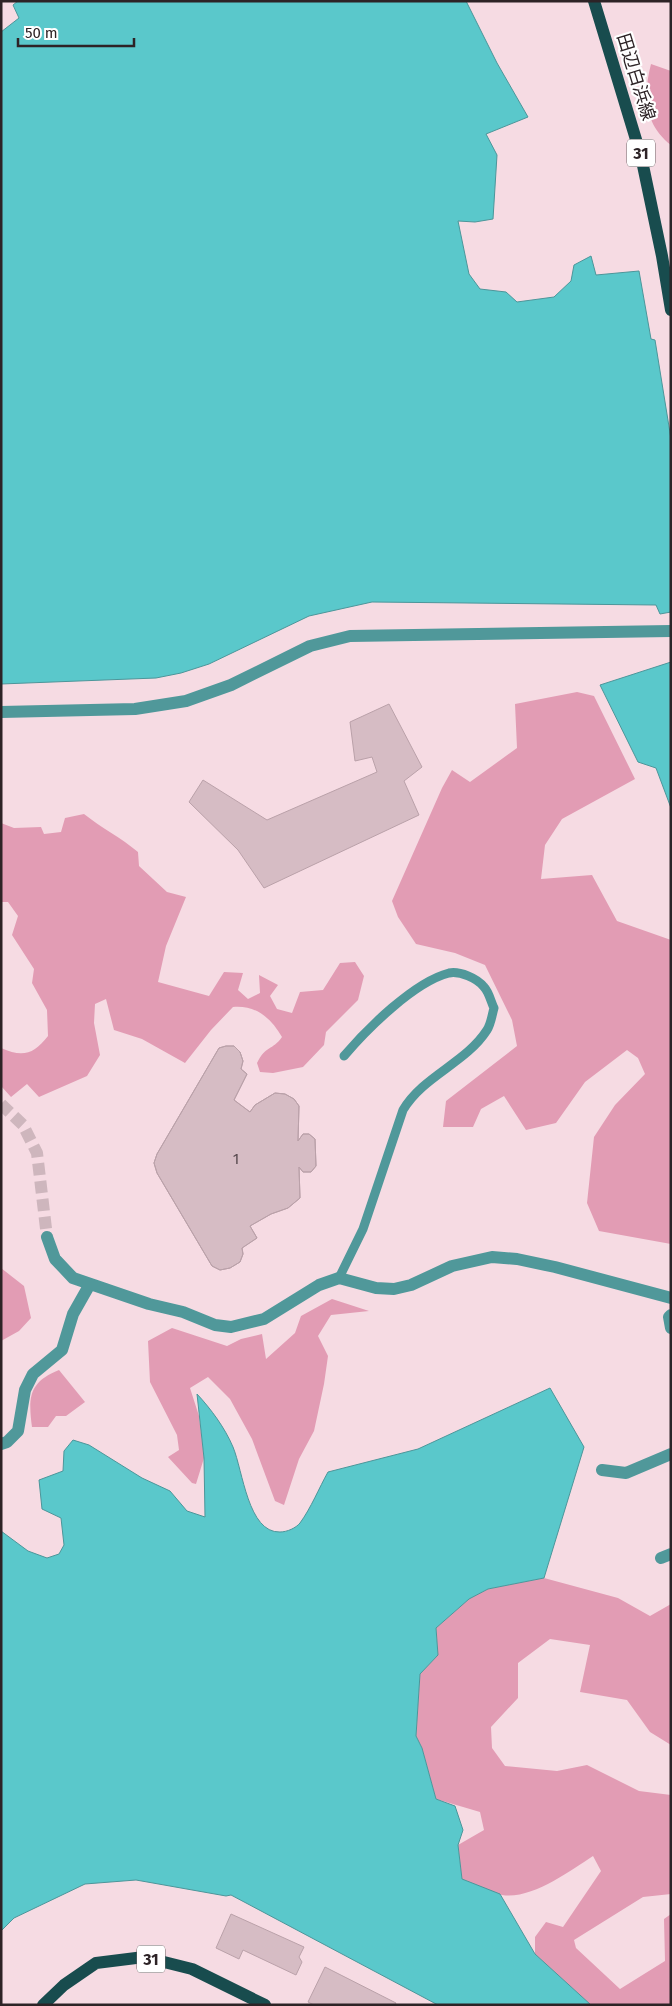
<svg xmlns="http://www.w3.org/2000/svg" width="672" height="2006" viewBox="0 0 672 2006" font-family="'Fira Sans','Noto Sans JP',sans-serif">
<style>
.green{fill:#e29cb4}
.water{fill:#5ac8cb;stroke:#4c969a}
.building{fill:#d6bcc4;stroke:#baa1a9}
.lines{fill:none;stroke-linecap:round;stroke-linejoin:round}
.minor-tunnel{stroke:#ceb6bd;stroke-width:12;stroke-dasharray:12 6;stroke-linecap:butt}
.service{stroke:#50989a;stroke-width:9}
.minor{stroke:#50989a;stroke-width:12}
.tertiary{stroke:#50989a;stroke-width:12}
.primary{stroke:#184c4e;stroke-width:12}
.labels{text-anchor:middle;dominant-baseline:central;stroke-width:4.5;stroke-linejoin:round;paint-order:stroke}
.number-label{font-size:15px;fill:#57494e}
.shield{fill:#fff;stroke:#6c6567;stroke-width:1}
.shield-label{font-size:16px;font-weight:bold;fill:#2d2326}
.street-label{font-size:18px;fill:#2d2326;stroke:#fff}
</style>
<rect width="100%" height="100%" fill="#f6dbe3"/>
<path class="green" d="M651 64 671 71V145C644 124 643 95 651 64Z
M577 692 594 696 635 779 562 819 545 845 541 879 592 875 617 921 671 940V1244L599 1231 587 1203 594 1137 615 1105 645 1074 638 1058 627 1050 585 1082 556 1123 526 1130 504 1096 481 1109 473 1127H443L446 1101 517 1046 512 1020 485 965 455 953 416 944 398 917 392 901 442 788 452 770 470 782 517 748 515 704Z
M84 814C103 829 120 837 138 852L139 866 167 892 186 897 166 946 158 982 209 996 224 972 243 973 238 990 248 999 260 993 259 975 278 985 270 996 277 1009 292 1013 300 992 323 990 340 963 355 962 364 976 358 1000 326 1032 324 1045 303 1067 273 1073 260 1072 257 1063C266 1045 272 1051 282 1037 271 1018 256 1005 233 1007L211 1030 185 1063 142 1039 114 1030 106 999 95 1004 94 1023 100 1055 87 1076 39 1097 27 1084 11 1097 1 1086V1048C23 1058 34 1054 48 1036L47 1010 32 983 34 969 12 935 18 916 8 902H1V823L14 828 41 827 44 834 61 832 65 818Z
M1 1268 24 1286 31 1318 19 1331 1 1341Z
M332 1299 369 1311 331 1315 318 1336 328 1356 324 1384 314 1431 299 1459 284 1505 275 1501 252 1439 230 1399 208 1377 190 1388 199 1416 204 1458 196 1484 192 1483 168 1457 179 1450 177 1435 150 1382 148 1341 172 1328 227 1346 241 1339 262 1334 266 1359 295 1333 301 1316Z
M59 1370 85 1402 66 1416H56L48 1427H32C28 1397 29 1382 59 1370Z
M544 1578 618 1598 650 1616 671 1604V1745L650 1732 627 1700 580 1692 590 1645 550 1639 518 1663V1698L491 1727 492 1748 505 1766 557 1771 587 1765 639 1791 671 1795V1894L643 1897 574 1940 576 1948 620 1989 665 1961 664 1919 671 1914V2005H591L535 1954V1937L546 1922 563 1927 601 1871 593 1856C570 1871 531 1900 502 1895 489 1892 475 1884 462 1879L458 1845 484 1830 480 1812 436 1799 422 1748 416 1736 420 1674 438 1655 436 1628 469 1599 488 1589Z"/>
<path class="water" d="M18 1H466L497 63 528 117 486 134 497 155 493 219 475 222 458 221 469 274 480 289 506 292 517 302 554 297 571 281 574 265 591 256 596 275 639 271 651 339 655 340 671 439V612L660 614 656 605 372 602 309 616 209 664 181 673 156 678 1 684V32L19 18 13 5Z
M671 662V808L656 768 638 762 600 685Z
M550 1388 584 1447 544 1578 488 1589 469 1599 436 1628 438 1655 420 1674 416 1736 422 1748 436 1799 455 1806 463 1830 458 1845 462 1879 500 1894 535 1954 591 2005H438L231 1895 226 1896 136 1880 85 1884 14 1918 1 1931V1531L28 1551 47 1558 59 1554 64 1545 61 1518 42 1509 39 1480 63 1471 64 1451 73 1440 89 1445 142 1478 170 1491 187 1511 205 1517 204 1458 197 1394C211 1409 225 1428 233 1447 243 1471 248 1533 280 1532 287 1532 296 1528 300 1523 311 1508 319 1488 328 1472L418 1449Z"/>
<path class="building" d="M389 704 422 767 404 781 419 815 264 888 238 850 189 802 203 780 267 820 377 772 372 757 355 761 350 722Z
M226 1046H234L240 1052 243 1061 241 1069 247 1074 234 1100 250 1112 255 1105 275 1093 285 1094 294 1099 299 1106 298 1141 303 1134H309L315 1139 316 1166 311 1172H303L299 1167 300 1198 288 1208 271 1214 250 1226 257 1238 242 1248 243 1254 240 1262 230 1268 220 1270 212 1266 157 1173 154 1163 157 1154 219 1048Z
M226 1046H234L240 1052 243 1061 241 1069 247 1074 234 1100 250 1112 255 1105 275 1093 285 1094 294 1099 299 1106 298 1141 303 1134H309L315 1139 316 1166 311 1172H303L299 1167 300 1198 288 1208 271 1214 250 1226 257 1238 242 1248 243 1254 240 1262 230 1268 220 1270 212 1266 157 1173 154 1163 157 1154 219 1048Z
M231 1914 304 1947 299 1957 302 1962 296 1975 243 1950 239 1959 216 1948Z
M325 1967 396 2003 395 2005H314L308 2002Z"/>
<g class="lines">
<path class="minor-tunnel" d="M1 1104 23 1125 37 1153 47 1237"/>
<path class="service" d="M339 1278 363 1229 403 1110C423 1076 466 1063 487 1030 491 1024 492 1015 494 1008 491 1002 489 992 484 987 477 978 460 971 449 973 414 982 367 1029 344 1056"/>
<path class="minor" d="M47 1237 55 1259 73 1278 149 1304 183 1312 215 1325 231 1327 264 1319 319 1285 339 1278 376 1288 394 1289 411 1285 452 1266 492 1257 517 1259 555 1267 671 1298
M671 1315 669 1317 671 1328
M1 1444 7 1442 18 1431 25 1390 33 1374 62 1350 73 1314 90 1284
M602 1470 626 1473 671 1454
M661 1558 671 1554"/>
<path class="tertiary" d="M1 712 135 709 186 701 231 685 310 646 350 636 671 631"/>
<path class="primary" d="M594 1 641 156 662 256 671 310
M43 2005 64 1985 96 1963 144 1957 192 1969 265 2005"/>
</g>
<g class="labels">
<g class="number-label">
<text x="236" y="1159">1</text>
</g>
<g class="shield">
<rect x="627" y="139.5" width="28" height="27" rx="4"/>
<rect x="137" y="1945.5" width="28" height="27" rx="4"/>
</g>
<g class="shield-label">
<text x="641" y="153">31</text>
<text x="151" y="1959">31</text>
</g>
<g class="street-label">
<text transform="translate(636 77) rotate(73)">田辺白浜線</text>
</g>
</g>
<rect width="672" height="2006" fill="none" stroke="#2d2326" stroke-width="5"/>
<path d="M18 38v8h116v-8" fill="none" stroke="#2d2326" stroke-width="2.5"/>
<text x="25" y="38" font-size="15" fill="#2d2326" stroke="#ffffff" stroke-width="4" paint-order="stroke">50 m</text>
</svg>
